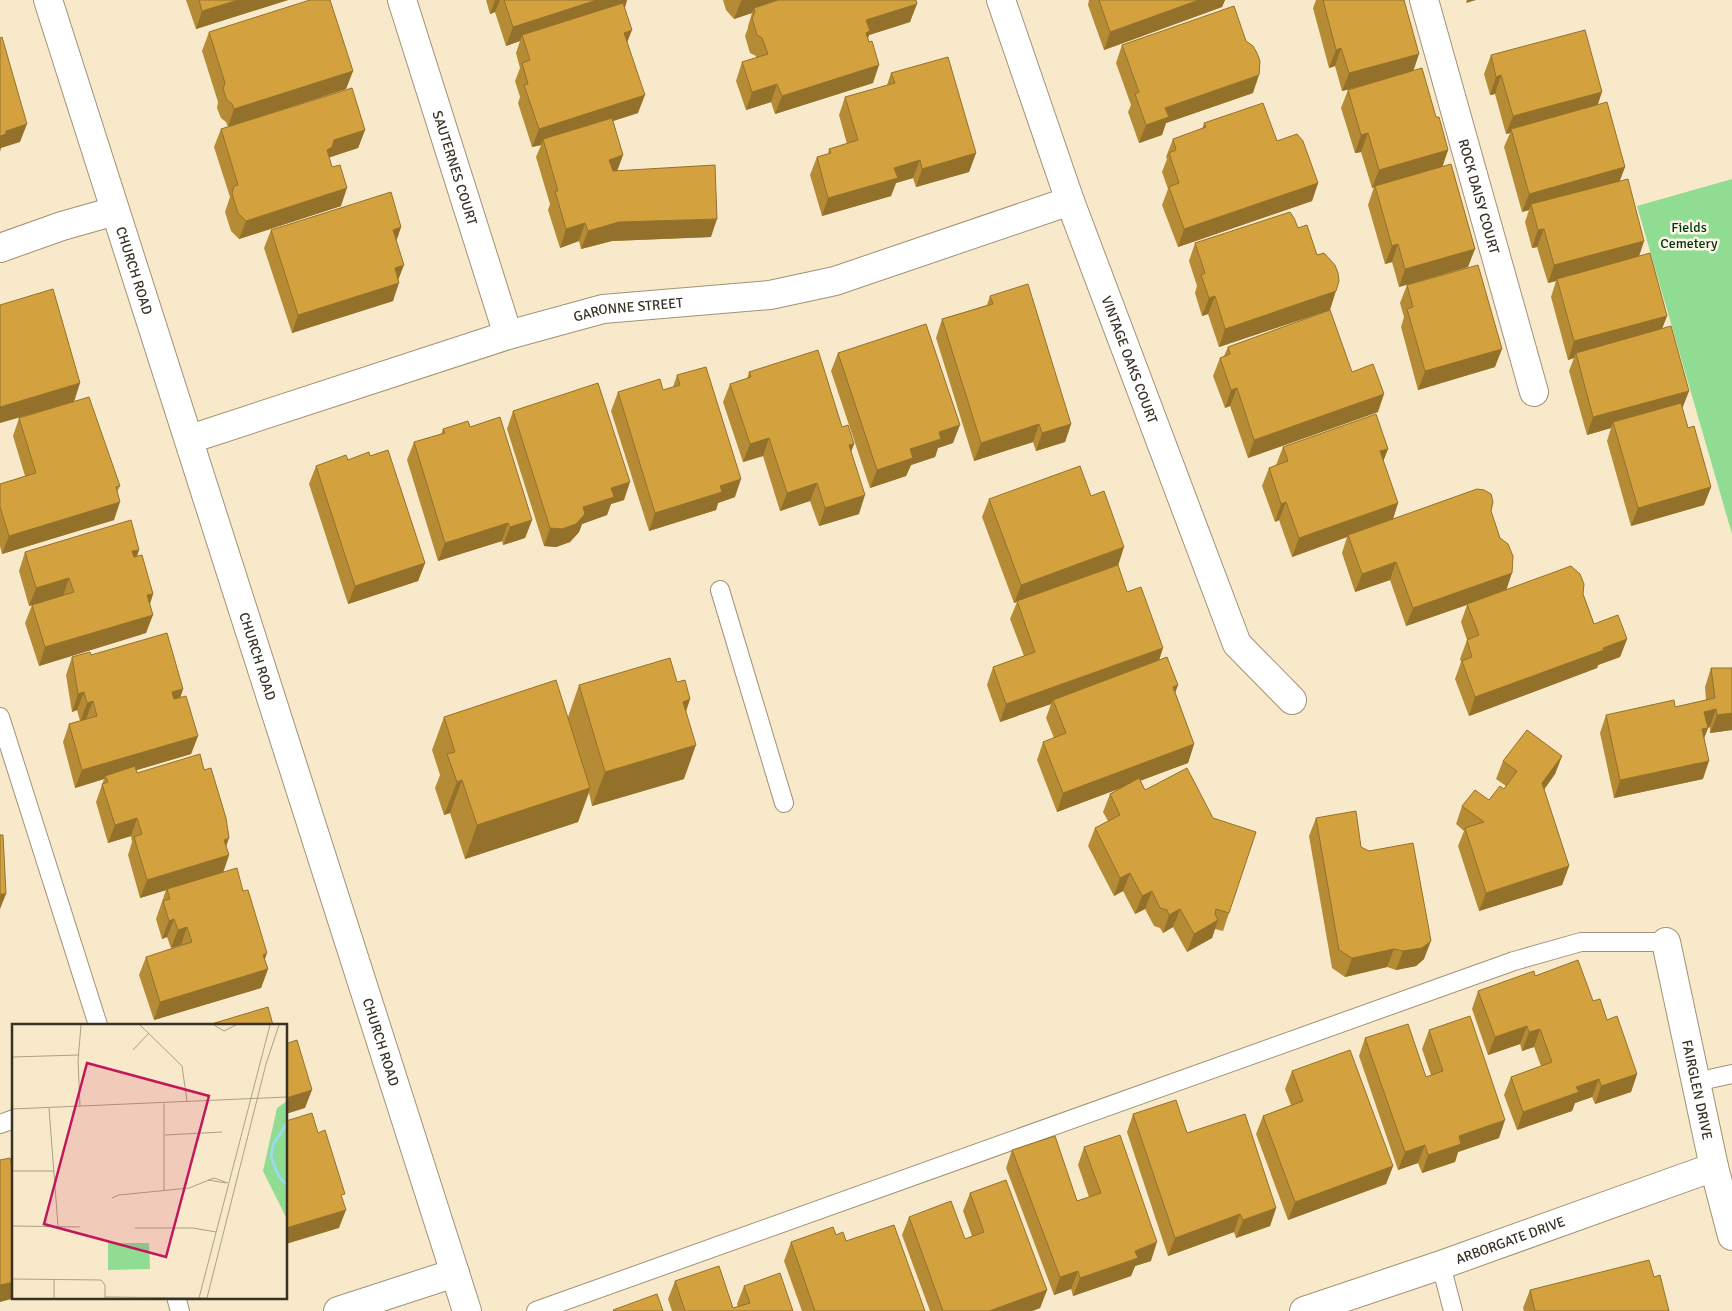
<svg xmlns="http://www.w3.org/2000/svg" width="1732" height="1311" viewBox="0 0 1732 1311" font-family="Signika,sans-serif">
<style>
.green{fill:#91dc93}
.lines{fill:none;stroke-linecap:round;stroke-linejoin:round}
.lane-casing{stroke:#a19276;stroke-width:20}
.street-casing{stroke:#a19276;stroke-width:30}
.secondary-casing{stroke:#a19276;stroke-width:30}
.lane{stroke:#fff;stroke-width:18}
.street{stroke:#fff;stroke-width:28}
.secondary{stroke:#fff;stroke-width:28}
.wall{fill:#b58b35}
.shaded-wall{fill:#94712b}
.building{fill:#d3a23e;stroke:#94712b}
.labels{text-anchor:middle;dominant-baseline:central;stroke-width:5;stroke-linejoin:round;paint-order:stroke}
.street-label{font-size:14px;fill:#383226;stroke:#fef7eb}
.park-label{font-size:14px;fill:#003807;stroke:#fef7eb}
.inset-river{fill:none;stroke:#9adaf8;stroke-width:2.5}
.inset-road{fill:none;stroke:#aca089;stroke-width:1}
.view{fill:#c2185b;fill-opacity:0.15;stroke:#c2185b;stroke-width:2.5}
.inset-edge{fill:none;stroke:#383226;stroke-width:2.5}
</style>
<rect width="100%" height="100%" fill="#f9e9cb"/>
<path class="green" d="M1732 179V534L1637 206Z"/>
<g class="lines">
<g class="lane-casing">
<path id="lane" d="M720 590 784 803
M0 717 98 1025
M1696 1082 1732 1074
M0 1124 14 1119
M1441 1265 1453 1311
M176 1297 180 1311
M536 1311 1514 961 1581 942H1666"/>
</g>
<g class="street-casing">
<g id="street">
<path id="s1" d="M402 0 508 335"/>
<path id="s2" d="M1001 0 1070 201 1237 644 1292 700"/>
<path id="s3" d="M1424 0 1534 392"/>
<path d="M0 248 62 226 115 211"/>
<path id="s4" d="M190 439 508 335 603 309 770 295 835 281 1070 201"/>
<path id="s5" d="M1666 942 1714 1167 1732 1236"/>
<path id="s6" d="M1304 1311 1441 1265 1714 1167"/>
</g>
</g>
<g class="secondary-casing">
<g id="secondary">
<path id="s7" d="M48 0 467 1311"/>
<path d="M338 1311 455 1273"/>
</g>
</g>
<use href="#lane" class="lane"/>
<use href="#street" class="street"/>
<use href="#secondary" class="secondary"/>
</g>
<path class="wall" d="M186 0H288L196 29Z
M486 0H627L625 7 627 42 638 113 613 121 623 155 617 171 711 237 612 241 581 249 579 241 560 248 548 210 550 204 536 157 541 145 532 147 518 103 520 97 515 81 520 68 516 53 520 41 506 46 495 12 490 14Z
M723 0H916L910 22 869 35 868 39 873 83 775 114 771 102 746 110 736 81 742 62 756 58V56L750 53 745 36 748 28V26L752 13 734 19 726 10Z
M1089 0H1225L1222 7 1104 50 1088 5Z
M1316 0H1404L1413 71 1436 117 1448 150 1442 167 1468 267 1399 287 1392 262 1385 264 1368 205 1374 187 1372 188 1361 152 1355 153 1341 108 1348 90 1369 84 1342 91 1335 66 1329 68 1313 8Z
M209 32 353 71 346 89 233 125 365 130 358 148 329 157 341 206 239 239 231 231 225 212 230 197 214 147 221 129 228 127 226 122 221 118 217 108 218 102 202 51Z
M1122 45 1253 93 1166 123 1162 135 1139 143 1128 112 1131 105 1116 63Z
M1491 55 1597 105 1625 167 1620 180 1644 241 1639 256 1667 316 1662 328 1689 391 1682 408 1688 428 1711 487 1704 505 1631 526 1607 441 1611 428 1587 435 1569 371 1574 358 1568 360 1551 297 1556 281 1548 283 1537 247 1532 248 1525 222 1529 210 1522 212 1504 147 1510 133 1506 134 1495 94 1490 95 1484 74Z
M891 73 976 153 969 172 916 187 913 178 896 183 891 196 822 216 810 175 817 157 828 154 829 149 847 144 839 115 845 97 887 85Z
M1204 123 1277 141 1318 183 1312 201 1178 247 1162 205 1168 189 1162 172 1167 159 1166 157 1173 139 1202 129Z
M401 227 396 241 398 280 393 301 292 333 264 248 271 230Z
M1298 228 1330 310 1219 347 1208 314 1202 316 1195 293 1197 286 1189 261 1195 243Z
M1407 285 1495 367 1418 390 1401 327 1404 317 1400 303Z
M990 296 1071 424 1065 442 1036 451 1033 442 974 461 936 338 942 319 987 305Z
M1228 347 1352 372 1378 412 1248 458 1230 406 1225 408 1213 376 1220 358 1224 356Z
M838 353 953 443 938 448 935 457 911 465 906 476 870 488 831 371Z
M749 372 842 427 854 444 851 452 859 514 819 526 810 501 780 511 763 456 743 462 723 402 730 384 747 379Z
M677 375 735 497 718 503 716 510 649 531 611 411 618 392 663 390 673 387Z
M513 411 624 500 611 504 607 515 582 524 579 532 570 542 556 547 544 546 507 429Z
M19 418 120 486 117 492 114 520 2 554 0 546V484L25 476 13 436Z
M470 427 532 520 525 538 503 545 502 541 438 561 407 460 414 442 441 434 443 429Z
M1283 447 1388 449 1383 461 1398 503 1393 519 1491 511 1506 590 1583 594 1594 624 1627 639 1620 657 1598 665 1597 668 1469 716 1455 679 1461 662 1460 659 1467 640 1461 622 1467 605 1406 626 1390 580 1355 592 1342 553 1347 537 1292 557 1279 520 1275 522 1262 486 1269 468 1276 465Z
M370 456 425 563 418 581 348 604 309 484 316 466Z
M989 499 1118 565 1127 592 1159 660 1178 685 1175 693 1194 744 1188 763 1140 780 1145 790 1229 913 1223 931 1215 929 1212 938 1187 952 1173 927 1163 933 1160 928 1154 926 1145 909 1135 914 1123 891 1114 896 1088 846 1095 828 1108 821 1103 812 1110 794 1125 786 1057 812 1037 760 1043 742 1054 738 1046 718 1051 704 1000 722 987 685 993 667 1024 656 1010 619 1017 602 1014 603 982 517Z
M139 550 137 556 153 594 150 604 146 633 39 666 25 623 32 605 29 606 19 571 25 552Z
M91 655 183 689 180 698 198 736 191 754 136 770 137 773 226 846 229 855 223 872 265 960 268 969 261 988 154 1020 139 975 146 957 181 946V945L171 948 167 937 162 939 156 919 166 890 140 898 128 855 132 842 131 836 108 843 96 802 104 779 75 788 63 742 69 724 80 721 77 710 72 712 66 675 72 657Z
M1711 668H1732V730L1710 733V727L1708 728 1704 738 1703 779 1614 798 1600 733 1606 715 1675 707 1706 700 1705 687Z
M677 682 690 699 686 712 684 779 592 806 589 793 578 822 465 859 450 813 444 815 435 788 440 775 432 750 444 717H568L579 685Z
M1562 756 1555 774 1544 790 1569 866 1562 885 1479 911 1458 846 1464 831 1456 824 1462 806 1489 800 1504 789 1506 786 1496 779 1503 761Z
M1316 818 1361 847 1424 959 1416 966 1396 970 1387 967 1345 977 1332 968 1309 836Z
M1535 976 1593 1001 1607 1020 1637 1074 1631 1092 1595 1104 1592 1097 1575 1103 1572 1111 1517 1130 1504 1095 1511 1077 1541 1066 1534 1047 1522 1051 1520 1044 1488 1055 1472 1009 1478 991Z
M1429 1030 1499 1138 1458 1152 1455 1162 1422 1173 1418 1163 1398 1170 1359 1056 1365 1038 1426 1077 1431 1075 1422 1049Z
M1292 1071 1393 1166 1386 1184 1288 1220 1256 1134 1263 1116 1291 1105 1285 1089Z
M1133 1114 1187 1133 1276 1208 1270 1226 1236 1238 1234 1232 1168 1256 1127 1132Z
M1084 1147 1151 1261 1135 1266 1131 1276 1073 1296 1071 1289 1054 1295 1006 1168 1012 1150 1077 1201 1089 1197 1078 1165Z
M970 1193 1047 1290 1040 1308 1032 1311H930L902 1235 909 1217 965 1239 972 1236 963 1211Z
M836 1235 846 1241 925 1311H802L784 1261 791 1242Z
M1654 1277 1669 1311H1524L1523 1308 1530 1290Z
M675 1281 733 1308 738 1307 737 1304 744 1286 793 1311H672L668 1299Z"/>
<path class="shaded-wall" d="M238 0H288L196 29 202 11Z
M495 0H500L495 12 490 14Z
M597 0H627L625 7 522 35 520 41 506 46 513 27Z
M743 0H794L754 8 752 13 734 19 741 1Z
M1199 0H1225L1222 7 1104 50 1110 32Z
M1467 0H1476L1466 3Z
M917 4 910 22 869 35 864 50 866 20Z
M632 30 625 48 624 33Z
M1341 48 1335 66 1329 68 1336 50Z
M1419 54 1413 72 1342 91 1349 73Z
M879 65 873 83 775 114 782 96Z
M353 71 346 89 228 127 234 109Z
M1259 75 1253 93 1166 123 1162 135 1139 143 1146 125 1165 108Z
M1501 75 1495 94 1490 95 1496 77Z
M777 84 771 102 746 110 752 92Z
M1602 92 1596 110 1511 129 1510 133 1506 134 1513 116Z
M645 95 638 113 544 143 543 139 541 145 532 147 539 129Z
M27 124 20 142 1 148 0 152V136L6 131Z
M365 130 358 148 328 158 327 150 334 140Z
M1368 133 1361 152 1355 153 1361 135Z
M1448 150 1442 168 1372 188 1379 170Z
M976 153 969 172 916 187 922 169Z
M623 155 616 174 603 178 609 160Z
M920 160 913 178 896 183 891 196 822 216 828 198 894 168Z
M1625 167 1618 185 1531 204 1529 210 1522 212 1529 194Z
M1318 183 1312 201 1178 247 1184 229Z
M347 188 341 206 239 239 246 221Z
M717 219 711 237 612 241 581 249 588 231 619 222Z
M585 223 579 241 560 248 566 229Z
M401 227 395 245 393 230Z
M1544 229 1537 247 1532 248 1538 230Z
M1644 241 1638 259 1557 279 1556 281 1548 283 1554 265Z
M1398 244 1392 262 1385 264 1392 246Z
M1475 249 1468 267 1399 287 1405 269Z
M404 265 397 283 395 268Z
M399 283 393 301 292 333 298 315Z
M1336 291 1330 310 1219 347 1225 329Z
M1215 296 1208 314 1202 316 1209 298Z
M1667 316 1660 334 1576 353 1574 358 1568 360 1574 341Z
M1502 349 1495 367 1418 390 1425 371Z
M80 383 74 402 0 423V407Z
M1237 388 1230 406 1225 408 1231 390Z
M1689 391 1682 409 1613 422 1611 428 1587 435 1593 417Z
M1384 394 1378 412 1248 458 1254 440Z
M1039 424 1033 442 974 461 981 443Z
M1071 424 1065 442 1036 451 1042 433Z
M960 425 953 443 938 448 935 457 911 465 906 476 870 488 877 470 939 432Z
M769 438 763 456 743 462 750 444Z
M854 444 847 462 849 445Z
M1388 449 1381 467 1380 451Z
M741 479 735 497 718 503 716 510 649 531 655 513 720 486Z
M630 482 624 500 611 504 607 515 582 524 579 532 570 542 556 547 544 546 550 528 583 507 611 488Z
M817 483 810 501 780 511 787 493Z
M1711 487 1704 505 1631 526 1638 508Z
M865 495 859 514 819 526 825 508Z
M120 502 114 520 2 554 9 536Z
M1286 502 1279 520 1275 522 1281 504Z
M1398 503 1392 522 1348 535 1347 537 1292 557 1299 538Z
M532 520 525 538 503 545 510 527Z
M508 523 502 541 438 561 445 543Z
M1124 547 1118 566 1014 603 1021 585Z
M139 550 133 568 132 551Z
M1396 562 1390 580 1355 592 1362 574Z
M425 563 418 581 348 604 355 586Z
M1512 573 1506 591 1406 626 1413 608Z
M69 578 63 596 29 606 36 588Z
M153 594 147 612V595Z
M153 615 146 633 39 666 45 647Z
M1627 639 1620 657 1598 665 1597 668 1469 716 1475 697Z
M1163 648 1157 667 1053 700 1051 704 1000 722 1006 704Z
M1178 685 1171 703 1173 687Z
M183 689 177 707 172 692Z
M84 692 77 710 72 712 78 694Z
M690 699 678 733 683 702Z
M93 701 86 719 80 722 87 703Z
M1716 709 1710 727 1697 730 1704 712Z
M1732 713V730L1710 733 1717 715Z
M1708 728 1701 746 1702 729Z
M198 736 191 754 107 779 105 776 104 779 75 788 82 770Z
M1194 744 1188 763 1057 812 1063 793Z
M696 745 684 779 592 806 605 772Z
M1562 756 1555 774 1535 801 1542 783Z
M1709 761 1703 779 1614 798 1620 780Z
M462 780 450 813 444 815 457 782Z
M590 788 578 822 465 859 477 825Z
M137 818 131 836 108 843 115 825Z
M229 838 223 856 224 840Z
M229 855 223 873 140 898 147 880Z
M1569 866 1562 885 1479 911 1486 893Z
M1130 873 1123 891 1114 896 1120 878Z
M1152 891 1145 909 1135 914 1142 896Z
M0 894H6L0 909Z
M1180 909 1173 927 1163 933 1169 915Z
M174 919 167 937 162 939 169 921Z
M1218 920 1212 938 1187 952 1194 934Z
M187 927 181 945 171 948 178 930Z
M1431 941 1424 959 1416 966 1396 970 1403 951Z
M1394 949 1387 967 1345 977 1352 958Z
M267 953 261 971 268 969 261 988 154 1020 160 1002Z
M1527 1026 1520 1044 1488 1055 1495 1037Z
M1540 1029 1534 1047 1522 1051 1529 1032Z
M1637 1074 1631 1092 1595 1104 1601 1086Z
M1599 1079 1592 1097 1575 1103 1572 1111 1517 1130 1523 1112 1576 1087Z
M312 1090 305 1108 286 1114V1098Z
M1505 1120 1499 1138 1458 1152 1455 1162 1422 1173 1428 1155 1459 1136Z
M1425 1145 1418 1163 1398 1170 1405 1152Z
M1393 1166 1386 1184 1288 1220 1295 1202Z
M1276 1208 1270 1226 1236 1238 1243 1220Z
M346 1210 339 1228 286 1244V1228Z
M1240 1214 1234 1232 1168 1256 1175 1238Z
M1157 1242 1151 1261 1135 1266 1131 1276 1073 1296 1080 1278 1135 1251Z
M1078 1271 1071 1289 1054 1295 1060 1277Z
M14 1282V1297H19L0 1302V1285Z
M1047 1290 1040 1308 1032 1311H989Z"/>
<path class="building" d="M199 0H238L202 11Z
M310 0H330L353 71 234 109 232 104 227 100 223 89 225 83 209 32Z
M504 0H597L513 27Z
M778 0H916L917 4 866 20 870 31 866 33 869 42 872 41 879 65 782 96 777 84 752 92 742 62 768 54 762 38 757 35 752 18 755 12 754 8Z
M1099 0H1199L1110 32Z
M1323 0H1404L1419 54 1349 73 1341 48 1336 50Z
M623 3 632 30 624 33 645 95 539 129 524 85 528 84 522 63 530 60 522 35Z
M1234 6 1246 41 1253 46 1257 53 1260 61 1259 75 1165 108 1169 117 1146 125 1135 94 1139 92 1122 45Z
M1585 30 1602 92 1513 116 1501 75 1496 77 1491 55Z
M2 37 27 124 6 131V134L0 136V38Z
M948 57 976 153 922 169 920 160 894 168 898 178 828 198 817 157 831 153 829 149 858 140 845 97 895 83 891 73Z
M1422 68 1436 117H1439L1448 150 1379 170 1368 133 1361 135 1348 90Z
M352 88 365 130 334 140 332 147 327 150 332 167 340 165 347 188 246 221 238 213 232 194 234 186 238 185 221 129Z
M1607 102 1625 167 1529 194 1511 129Z
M1263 103 1277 141 1297 134 1303 141 1318 183 1184 229 1169 187 1179 183 1169 153 1176 150 1173 139 1206 127 1204 123Z
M612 118 623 155 609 160 613 171 715 165 717 219 619 222 588 231 585 223 566 229 555 191H558L543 139Z
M1451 164 1475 249 1405 269 1398 244 1392 246 1375 186Z
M1628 179 1644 241 1554 265 1544 229 1538 230 1531 204Z
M391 192 401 227 393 230 404 265 395 268 399 283 298 315 271 230Z
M1290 212 1294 218 1298 228 1307 225 1317 255 1324 253 1335 265 1338 273 1339 281 1336 291 1225 329 1215 296 1209 298 1201 275 1205 273 1195 243Z
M1650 253 1667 316 1574 341 1557 279Z
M1478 265 1502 349 1425 371 1407 309 1413 307 1407 285Z
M1028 284 1071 424 1042 433 1039 424 981 443 942 319 993 304 990 296Z
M53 289 80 383 0 407V305Z
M1330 310 1352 372 1373 364 1384 394 1254 440 1237 388 1231 390 1220 358 1230 354 1228 347Z
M926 324 960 425 939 432 941 439 910 449 913 458 877 470 838 353Z
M1671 326 1689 391 1593 417 1576 353Z
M818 350 842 427 848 425 854 444 849 445 865 495 825 508 817 483 787 493 769 438 750 444 730 384 751 377 749 372Z
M706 367 741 479 720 486 722 492 655 513 618 392 660 379 663 390 680 385 677 375Z
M598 383 630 482 611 488 614 497 583 507 585 514 576 524 562 529 550 528 513 411Z
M89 397 120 486 116 487 120 502 9 536 0 507V484L36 473 19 418Z
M1681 403 1688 428 1694 426 1711 487 1638 508 1613 422Z
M1376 414 1388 449 1380 451 1398 503 1299 538 1286 502 1281 504 1269 468 1288 461 1283 447Z
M500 417 532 520 510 527 508 523 445 543 414 442 445 433 443 429 468 421 470 427Z
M388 450 425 563 355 586 316 466 346 455 348 460 369 452 370 456Z
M1080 466 1091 496 1104 491 1124 547 1021 585 989 499Z
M1477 489 1484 490 1491 494 1493 502 1491 511 1500 538 1508 544 1513 556 1512 573 1413 608 1396 562 1362 574 1348 535Z
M131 520 139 550 132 551 134 557 142 555 153 594 147 595 153 615 45 647 32 605 74 592 69 578 36 588 25 552Z
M1118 565 1127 592 1141 587 1163 648 1006 704 993 667 1035 652 1017 601Z
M1571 566 1580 574 1584 584 1583 594 1594 624 1618 615 1627 639 1603 648 1604 650 1475 697 1462 661 1472 657 1467 640 1479 635 1467 604Z
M167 633 183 689 172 692 174 699 186 696 198 736 82 770 69 724 97 716 93 701 87 703 84 692 78 694 72 657 90 652 91 655Z
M1167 657 1178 685 1173 687 1194 744 1063 793 1043 742 1066 733 1053 700Z
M670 658 677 682 685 680 690 699 683 702 696 745 605 772 579 685Z
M1711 668H1732V713L1717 715 1716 709 1704 712 1708 728 1702 729 1709 761 1620 780 1606 715 1674 700 1675 707 1715 698Z
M556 680 590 788 477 825 462 780 457 782 447 754 455 752 444 717Z
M1527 730 1562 756 1542 783 1569 866 1486 893 1465 828 1484 822 1462 806 1475 790 1489 800 1500 786 1504 789 1517 771 1503 761Z
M200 754 204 770 211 768 226 818 229 838 224 840 229 855 147 880 134 837 142 834 137 818 115 825 102 784 108 782 105 776 135 766 137 773Z
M1187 768 1213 818 1256 832 1229 913 1216 909 1215 914 1218 920 1194 934 1180 909 1169 915 1167 910 1160 908 1152 891 1142 896 1130 873 1120 878 1095 828 1120 815 1110 794 1139 778 1145 790Z
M1356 811 1361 847 1369 851 1413 843 1431 941 1422 948 1403 951 1394 949 1352 958 1339 950 1316 818Z
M0 835H3L6 894H0Z
M237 868 243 891 248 890 267 953 263 955 268 969 160 1002 146 957 192 942 187 927 178 930 174 919 169 921 163 901 170 899 167 889Z
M1578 960 1593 1001 1600 999 1607 1020 1617 1016 1637 1074 1601 1086 1599 1079 1576 1087 1579 1092 1523 1112 1511 1077 1552 1062 1540 1029 1529 1032 1527 1026 1495 1037 1478 991 1534 971 1535 976Z
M268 1007 273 1025H208Z
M1470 1016 1505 1120 1459 1136 1461 1144 1428 1155 1425 1145 1405 1152 1365 1038 1408 1024 1426 1077 1443 1071 1429 1030Z
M286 1037 288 1043 297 1040 312 1090 286 1098Z
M1350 1050 1393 1166 1295 1202 1263 1116 1303 1101 1292 1071Z
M1176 1100 1187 1133 1245 1114 1276 1208 1243 1220 1240 1214 1175 1238 1133 1114Z
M312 1113 318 1133 325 1130 345 1194 341 1195 346 1210 286 1228V1121Z
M1120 1135 1157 1242 1135 1251 1138 1258 1080 1278 1078 1271 1060 1277 1012 1150 1055 1136 1077 1201 1101 1193 1084 1147Z
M10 1158 14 1174V1282L0 1285V1160Z
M1006 1180 1047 1290 989 1311H943L909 1217 951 1201 965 1239 984 1232 970 1193Z
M894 1225 925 1311H815L791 1242 833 1227 836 1235 843 1232 846 1241Z
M1649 1260 1654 1277 1660 1275 1669 1311H1535L1530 1290Z
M719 1266 733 1308 750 1303 744 1286 780 1273 793 1311H685L675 1281Z
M657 1294 663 1311H614L613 1310Z"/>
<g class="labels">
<g class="street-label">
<text stroke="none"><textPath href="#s1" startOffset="176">SAUTERNES COURT</textPath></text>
<text stroke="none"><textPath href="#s3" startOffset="204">ROCK DAISY COURT</textPath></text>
<text stroke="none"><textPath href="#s7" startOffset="284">CHURCH ROAD</textPath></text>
<text stroke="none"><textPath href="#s4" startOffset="458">GARONNE STREET</textPath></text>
<text stroke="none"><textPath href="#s2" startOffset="382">VINTAGE OAKS COURT</textPath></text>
<text stroke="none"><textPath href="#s7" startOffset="689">CHURCH ROAD</textPath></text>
<text stroke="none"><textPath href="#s7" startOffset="1094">CHURCH ROAD</textPath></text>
<text stroke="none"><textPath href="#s5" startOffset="151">FAIRGLEN DRIVE</textPath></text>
<text stroke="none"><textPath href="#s6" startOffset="218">ARBORGATE DRIVE</textPath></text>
</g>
<g class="park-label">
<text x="1689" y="227">Fields<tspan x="1689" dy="16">Cemetery</tspan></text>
</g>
</g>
<g transform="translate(12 1024)">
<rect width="275" height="275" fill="#f9e9cb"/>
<path d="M275 77V195L251 147 265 84ZM96 219H137L138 245 96 246Z" fill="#91dc93"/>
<path class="inset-river" d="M275 99 261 121 259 133 267 153 275 161"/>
<path class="inset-road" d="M128 1 170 42 175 77M202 1 212 7 224 1M121 26 137 9M0 33 66 31M152 79V166M68 82 66 37 69 1M37 84 46 202M0 85 275 73M153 111 210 108M0 147H42M196 156 214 159M100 174 107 171 177 164 202 154 216 159M0 202 68 203M123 204H181L204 208M0 255 89 256 93 261V274M93 273 194 274M42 274V255M187 274 258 1M195 274 254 40 267 1"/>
<path class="view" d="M75 39 197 72 154 233 32 200Z"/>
<rect width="275" height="275" class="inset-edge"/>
</g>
</svg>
